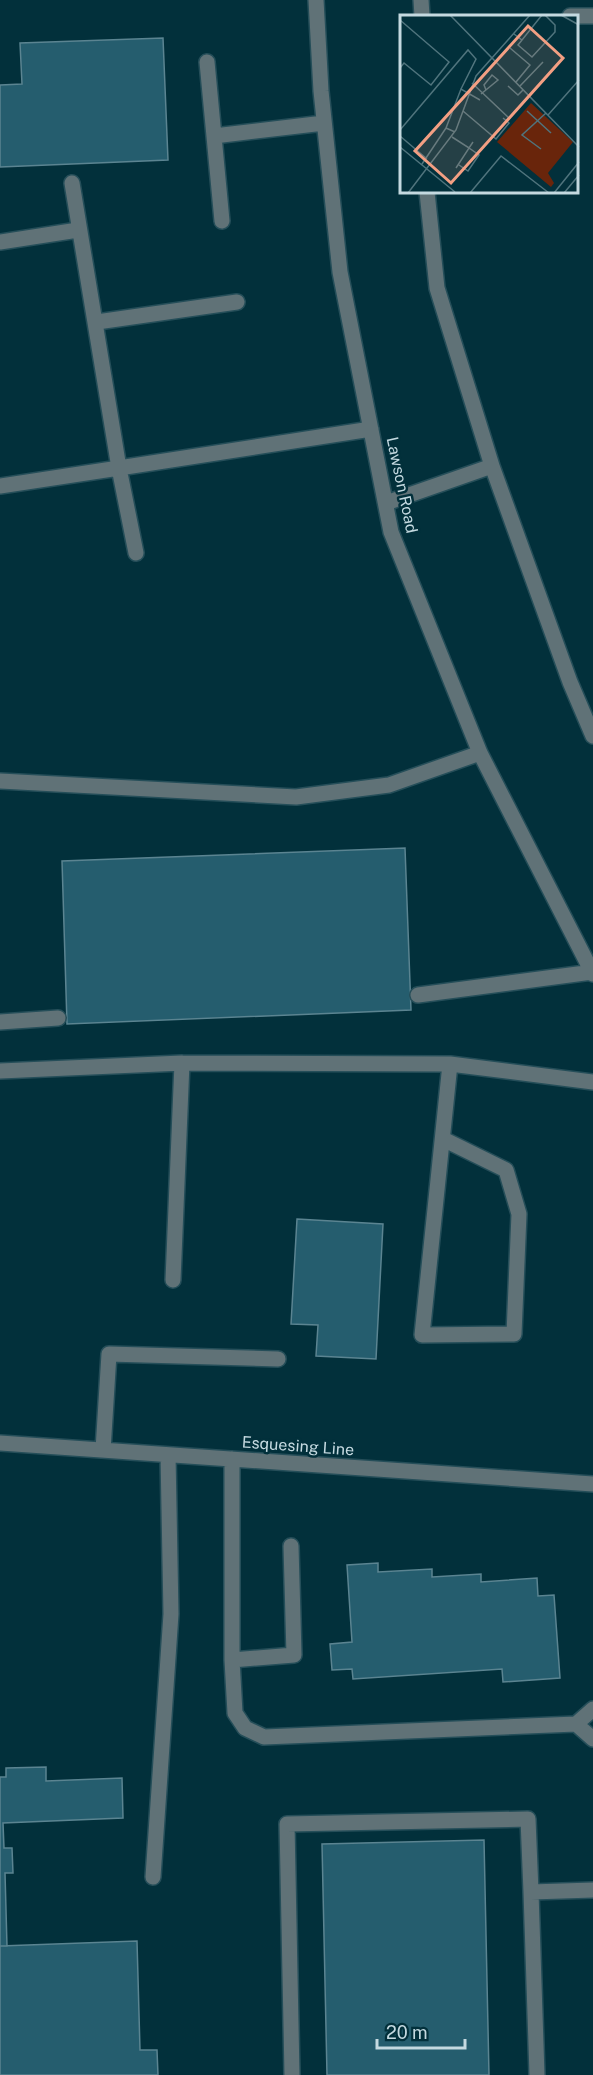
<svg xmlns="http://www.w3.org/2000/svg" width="593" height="2075" viewBox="0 0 593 2075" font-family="'Public Sans',sans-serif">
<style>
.building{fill:#255d6e;stroke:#5b8491;stroke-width:1.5}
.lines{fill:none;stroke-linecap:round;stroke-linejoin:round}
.minor-casing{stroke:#254e59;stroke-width:18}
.minor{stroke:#607277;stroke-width:15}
.labels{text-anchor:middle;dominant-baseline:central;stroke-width:5;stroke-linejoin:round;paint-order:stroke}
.street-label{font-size:16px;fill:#c4d9e0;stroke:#02303b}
.inset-road{fill:none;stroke:#50747d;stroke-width:1.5}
.view{fill:#f39f83;fill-opacity:0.15;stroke:#f39f83;stroke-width:3}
.inset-edge{fill:none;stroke:#c4d9e0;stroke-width:3}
</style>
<rect width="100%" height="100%" fill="#02303b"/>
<path class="building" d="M163 38 168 160 0 167V85L22 84 20 43Z
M405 848 411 1010 67 1024 62 861Z
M297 1219 383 1224 376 1359 316 1356 318 1325 291 1324Z
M378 1563V1572L432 1569V1577L481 1574V1582L537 1578 538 1596 554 1595 560 1678 503 1682 502 1669 353 1679 352 1669 332 1670 330 1644 352 1642 347 1565Z
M46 1767V1781L122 1778 123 1818 3 1823 4 1848H12L13 1873H5L7 1946H0V1777H6V1768Z
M484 1840 489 2075H327L322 1844Z
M137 1941 140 2050H157L158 2075H0V1946Z"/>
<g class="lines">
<g class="minor-casing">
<path id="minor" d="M316 0 321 91 340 272 391 532 480 753 593 974
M421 0 422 16
M570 16H593
M207 62 222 221
M214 136 324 123
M0 242 78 230
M97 322 237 302
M492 466 570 682 593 736
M0 486 119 468 72 183
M386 503 492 466 437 288 427 192
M136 553 119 468 371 429
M0 781 296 797 389 785 480 753
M418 995 593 972
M0 1022 58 1018
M0 1071 182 1063 450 1064 593 1082
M443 1139 506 1170 519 1214 514 1334 422 1335 450 1064
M173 1280 182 1063
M0 1443 593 1484
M103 1450 109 1354 278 1359
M232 1459V1660L235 1713 245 1728 264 1737 576 1724
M232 1660 294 1655 291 1546
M593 1709 576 1724 593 1739
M153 1877 171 1614 168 1455
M292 2075 287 1824 528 1819 531 1892
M537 2075 531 1892 593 1890"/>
</g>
<use href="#minor" class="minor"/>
</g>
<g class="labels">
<g class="street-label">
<text transform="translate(402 485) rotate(78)">Lawson Road</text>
<text transform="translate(298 1446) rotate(4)">Esquesing Line</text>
</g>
</g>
<g transform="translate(400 15)">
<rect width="178" height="178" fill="#02303b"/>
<path d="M131 88 173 127 148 158 154 168 151 172 97 127Z" fill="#69250b"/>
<path class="inset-road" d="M50 0 179 132M161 0 179 10M0 5 49 47 31 70 4 48 0 53M114 19 122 25 142 0M122 25 118 30 132 42 155 17V10L145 0M110 33 130 50 116 67M72 68 110 104M108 71 118 80 123 75M120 71 143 47M81 79 98 65 92 60 84 70 86 75M63 96 96 124 109 108 103 103M127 96 151 118M148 100 179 65M46 113 61 74 80 85M0 115 68 35 76 44 61 74M0 121 27 144M52 122 69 133 73 127M0 132 55 177M141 134 122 120 146 98M22 149 46 113 55 117M56 153 69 133 79 140 68 156 59 150M8 178 56 115 76 61 130 0M70 178 101 141 149 178M154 178 179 147M164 178 179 160"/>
<path class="view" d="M128 11 163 43 51 168 15 136Z"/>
<rect width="178" height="178" class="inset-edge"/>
</g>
<path d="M377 2039v9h88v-9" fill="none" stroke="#c4d9e0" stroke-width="3"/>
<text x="386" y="2039" font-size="18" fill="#c4d9e0" stroke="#02303b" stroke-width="4.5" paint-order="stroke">20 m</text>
</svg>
